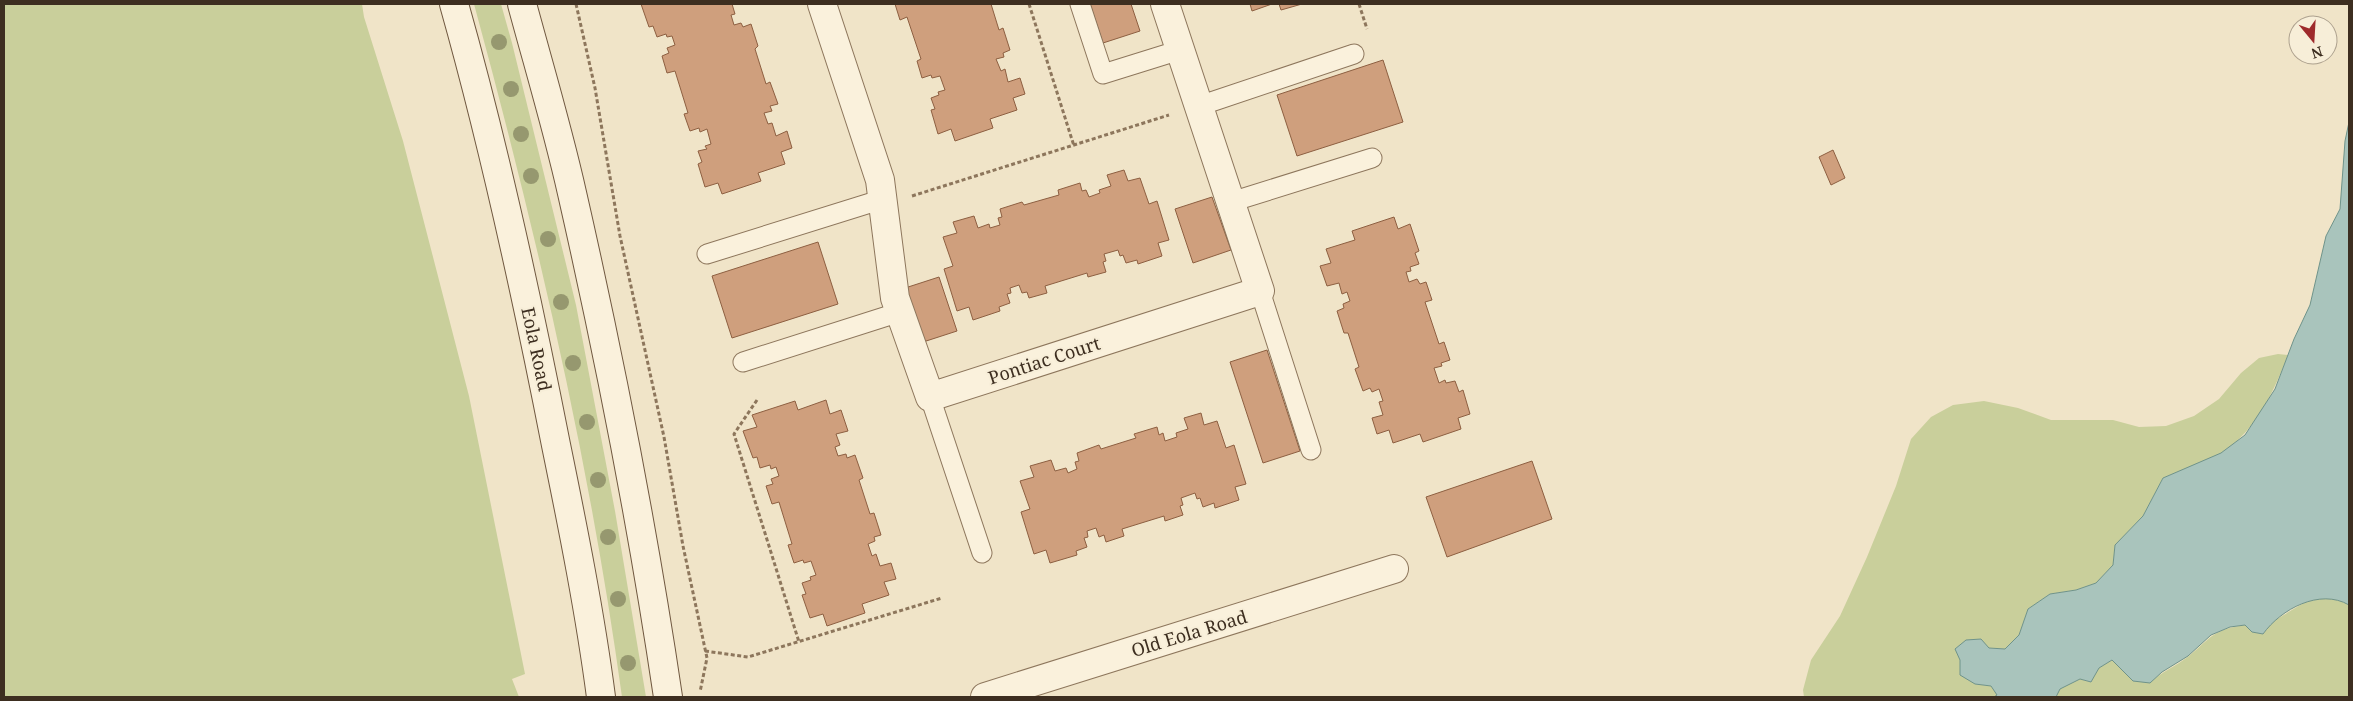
<svg xmlns="http://www.w3.org/2000/svg" width="2353" height="701" viewBox="0 0 2353 701" font-family="'Noto Serif',serif">
<style>
.green{fill:#c9cf9b}
.water{fill:#a9c4bc;stroke:#6f938a}
.building{fill:#cf9f7d;stroke:#8d5f41}
.lines{fill:none;stroke-linecap:round;stroke-linejoin:round}
.service-casing{stroke:#8d765c;stroke-width:21}
.minor-casing{stroke:#8d765c;stroke-width:30}
.secondary-casing{stroke:#6f573f;stroke-width:30}
.path{stroke:#8d765c;stroke-width:3;stroke-dasharray:4 2.5;stroke-linecap:butt}
.service{stroke:#faf1dc;stroke-width:19}
.minor{stroke:#faf1dc;stroke-width:28}
.secondary{stroke:#faf1dc;stroke-width:28}
.tree{fill:#96986f}
.labels{text-anchor:middle;dominant-baseline:central;stroke-width:4;stroke-linejoin:round;paint-order:stroke}
.street-label{font-size:18px;fill:#3d2e20;stroke:#f7eed8}
</style>
<rect width="100%" height="100%" fill="#f0e4c8"/>
<path class="green" d="M4 4H362L364 17 403 141 469 396 525 674 512 679 519 697H4Z
M474 4H501L512 43 576 305 615 511 646 697H622C590 463 536 231 474 4Z
M2278 354 2288 355C2274 391 2257 429 2223 452 2210 461 2179 471 2163 478L2143 516 2115 545 2113 565 2096 583 2076 590 2050 594 2028 609 2019 635 2005 649 1989 648 1975 684 1991 686 1998 695 1994 697H1804L1803 690 1811 660 1840 616 1867 557 1896 486 1911 439 1931 417 1953 405 1984 401 2018 408 2051 420H2113L2139 427 2166 426 2194 416 2219 399 2241 373 2259 358Z
M2312 598H2338L2349 605V697H2056L2059 689 2080 679 2091 682 2099 668 2112 660 2122 668 2150 682C2162 672 2176 666 2189 656 2212 637 2212 630 2245 625L2252 632 2263 634 2272 622Z"/>
<path class="water" d="M2349 122V605C2320 588 2281 609 2263 634L2252 632 2245 625 2230 627 2211 635 2188 656 2162 672 2150 683 2133 681 2112 660 2099 668 2091 682 2080 679 2060 689 2056 697H1994L1997 695 1991 686 1975 684 1960 675V660L1955 649 1966 640 1981 639 1989 648 2005 649 2019 635 2028 609 2050 594 2076 590 2096 583 2113 565 2115 545 2143 516 2163 478 2221 453 2245 435 2275 389 2294 339 2310 305 2326 236 2340 209 2345 141Z"/>
<path class="building" d="M641 4H732L735 14 731 15 734 25 741 23 743 27 751 24 758 46 755 49 766 84 770 82 778 104 770 106 772 111 764 113 768 124 772 123 776 136 787 131 792 148 781 152 785 164 758 173 761 181 722 194 718 183 705 187 698 164 702 162 698 151 707 149 705 146 711 144 707 129 700 132 699 128 690 131 684 114 688 113 675 71 667 73 662 56 669 53 667 48 675 45 672 36 667 37 666 34 657 37 653 26 649 27Z
M895 4H991L999 30 1003 28 1010 50 1003 53 1004 57 996 59 1001 71 1005 69 1008 82 1020 78 1025 94 1013 98 1017 110 990 119 993 128 955 141 951 129 938 134 931 110 935 109 931 98 939 95 938 92 945 90 940 76 932 78 931 75 922 78 917 61 921 59 907 17 900 20Z
M1090 4H1131L1140 31 1103 43Z
M1250 4H1272L1252 11Z
M1279 4H1302L1281 10Z
M1383 60 1403 122 1297 156 1277 95Z
M1833 150 1845 178 1831 185 1819 157Z
M1124 170 1128 181 1140 178 1149 204 1157 201 1169 240 1158 243 1162 256 1138 264 1137 260 1126 263 1123 255 1120 256 1118 250 1104 254 1106 261 1103 262 1106 272 1088 277 1087 273 1045 286 1047 293 1029 298 1027 292 1022 293 1019 285 1010 288 1011 293 1007 294 1010 303 999 307 1000 311 973 320 969 307 957 311 944 269 953 266 943 237 957 233 953 222 974 216 978 228 989 224 990 228 1000 225 998 218 1002 217 1000 209 1022 202 1024 205 1059 195 1058 190 1080 183 1082 191 1086 190 1089 197 1100 193 1099 190 1111 186 1107 175Z
M1212 197 1231 250 1193 263 1175 209Z
M1394 217 1398 229 1410 224 1419 251 1415 253 1419 264 1410 267 1411 271 1406 272 1409 282 1417 279 1420 284 1426 282 1432 300 1425 302 1439 344 1444 342 1450 360 1441 363 1442 366 1434 368 1439 383 1445 380 1446 383 1455 381 1459 392 1463 390 1470 414 1458 418 1461 429 1423 442 1420 434 1393 443 1389 430 1377 434 1372 418 1383 415 1379 402 1383 401 1379 389 1372 392 1370 388 1363 391 1355 369 1359 367 1348 333H1344L1337 311 1344 308 1343 304 1350 301 1347 292 1342 294 1339 283 1327 286 1320 266 1331 263 1326 249 1355 240 1352 231Z
M818 242 838 304 732 338 712 276Z
M939 277 957 331 920 343 902 289Z
M1267 350 1300 451 1263 463 1230 362Z
M826 400 830 414 841 410 848 431 836 434 840 445 835 447 838 456 846 454 847 458 855 455 863 478 859 480 870 514 874 513 881 535 874 537 875 541 868 544 872 556 876 554 880 566 891 563 896 579 884 582 889 595 862 604 865 613 827 626 823 614 810 618 802 595 806 594 802 583 811 580 810 577 816 575 811 561 804 563 803 560 794 563 788 545 792 544 779 502 772 504 766 486 773 484 771 479 779 476 776 467 771 469 770 465 760 468 757 457 753 458 743 431 757 427 752 415 795 401 798 410Z
M1201 413 1204 425 1217 421 1226 448 1234 445 1246 484 1235 487 1239 500 1215 508 1214 503 1203 507 1200 498 1197 499 1195 493 1181 498 1183 505 1180 506 1183 515 1165 521 1164 516 1122 529 1124 536 1106 542 1104 535 1099 537 1096 528 1087 531 1088 537 1084 538 1087 547 1076 551 1077 555 1050 563 1046 550 1034 554 1021 512 1030 509 1020 481 1034 477 1030 466 1051 460 1055 471 1066 468 1068 473 1077 469 1075 462 1079 461 1077 453 1099 445 1101 449 1136 438 1134 434 1157 427 1159 435 1163 433 1165 441 1177 437 1176 433 1188 429 1184 418Z
M1532 461 1552 519 1447 557 1426 497Z"/>
<g class="lines">
<g class="service-casing">
<path id="service" d="M1080 4 1103 74 1180 50
M1199 106 1354 54
M1231 202 1372 158
M707 254 883 199
M1260 291 1311 450
M743 362 900 312
M930 397 982 553"/>
</g>
<g class="minor-casing">
<path id="minor" d="M822 4 880 180 895 298 930 397 1260 291 1165 4
M985 697 1394 569"/>
</g>
<g class="secondary-casing">
<path id="secondary" d="M454 4C495 149 527 297 556 445 573 528 590 613 601 697
M522 4C539 67 558 130 572 193 610 360 643 528 668 697"/>
</g>
<path class="path" d="M576 4 595 88 620 236 664 437 683 546 707 658 700 692
M1029 4 1074 146
M1359 4 1367 29
M912 196 1169 115
M757 400 734 434 799 642
M705 651 748 657 942 598"/>
<use href="#service" class="service"/>
<use href="#minor" class="minor"/>
<use href="#secondary" class="secondary"/>
</g>
<g class="tree">
<circle cx="499" cy="42" r="8"/>
<circle cx="511" cy="89" r="8"/>
<circle cx="521" cy="134" r="8"/>
<circle cx="531" cy="176" r="8"/>
<circle cx="548" cy="239" r="8"/>
<circle cx="561" cy="302" r="8"/>
<circle cx="573" cy="363" r="8"/>
<circle cx="587" cy="422" r="8"/>
<circle cx="598" cy="480" r="8"/>
<circle cx="608" cy="537" r="8"/>
<circle cx="618" cy="599" r="8"/>
<circle cx="628" cy="663" r="8"/>
</g>
<g class="labels">
<g class="street-label">
<text transform="translate(537 349) rotate(78)">Eola Road</text>
<text transform="translate(1044 360) rotate(-18)">Pontiac Court</text>
<text transform="translate(1189 633) rotate(-17)">Old Eola Road</text>
</g>
</g>
<rect width="2353" height="701" fill="none" stroke="#3d2e20" stroke-width="10"/>
<g transform="translate(2313 40) rotate(162)"><circle r="24" fill="#f7eed8" stroke="#ada18e"/>
<path d="M0-4L9 19L0 12L-9 19Z" fill="#9e2a2b"/>
<text y="-8" font-size="14" font-weight="bold" text-anchor="middle" fill="#3d2e20">N</text>
</g>
</svg>
